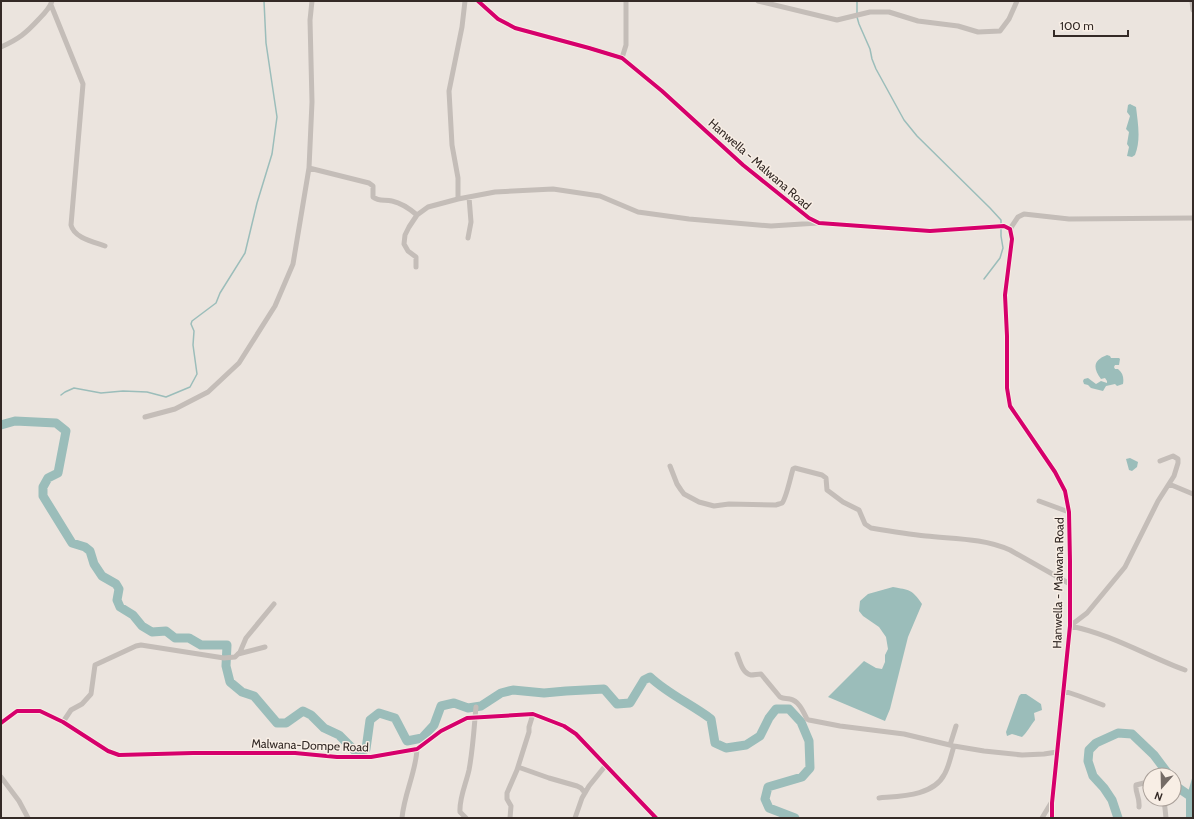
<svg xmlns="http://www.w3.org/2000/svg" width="1194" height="819" viewBox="0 0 1194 819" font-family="Cabin,sans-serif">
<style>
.water{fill:#9bbdba}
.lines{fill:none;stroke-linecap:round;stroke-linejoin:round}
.stream{stroke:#9bbdba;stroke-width:1.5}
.river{stroke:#9bbdba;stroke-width:9}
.minor{stroke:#c4bdb8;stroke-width:5}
.cycleway-casing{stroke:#f8eee5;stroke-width:6}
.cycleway{stroke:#d6006c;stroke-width:4}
.labels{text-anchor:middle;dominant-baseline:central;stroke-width:3;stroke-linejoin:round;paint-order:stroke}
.street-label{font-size:12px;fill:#342a26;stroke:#f8eee5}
</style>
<rect width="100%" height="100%" fill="#ebe4de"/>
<path class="water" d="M1130 104 1136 107C1138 124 1141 140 1135 155L1132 157 1127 156 1129 147 1127 144 1129 132 1126 129 1130 116 1127 112 1128 105Z
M1107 355 1110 356 1111 358H1119L1120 359 1119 365H1115L1114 367 1115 369H1118C1123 373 1124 378 1123 384L1117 386 1115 384 1106 386 1103 391 1091 388 1088 385 1084 384 1083 381 1084 379 1088 378 1096 384 1101 381 1107 383V381L1105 378 1101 379C1092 367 1094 360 1107 355Z
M1130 458 1138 462 1137 467 1132 471 1129 470 1126 459Z
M893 587C909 590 912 589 922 604L908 637 890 709 885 721 828 697 864 661 876 668 882 669 885 662V655L888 649 886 637 879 627 863 616 859 611 860 601 868 594Z
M1021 694H1026L1041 704 1042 710 1034 713 1035 720C1031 725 1026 734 1022 737L1012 734 1007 736 1006 732 1019 696Z
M1193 775V818H1186V799Z"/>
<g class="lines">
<path class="stream" d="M857 14V1
M857 17 859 24 870 49 872 59 876 69 904 120 917 136 990 208 1001 220V236L1003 248 1000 258 984 279
M61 395 65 392 74 388 101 393 123 391 147 392 166 397 190 387 197 374 193 345 194 331 191 324 192 321 216 303 220 293 245 253 257 203 272 154 277 117 266 43 264 1"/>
<path class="river" d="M1 425 15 421 56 423 66 431 58 473 48 478 43 487V496L72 543 85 547 90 551 94 564 102 576 116 584 119 589 117 600 120 607 133 615 142 626 152 632 166 631 175 638H189L201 645H227L226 666 230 682 242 692 254 696 277 723H286L303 711 311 715 324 728 339 735 355 751 366 749 370 720 379 713 395 718 407 741 422 738 434 725 441 706 454 703 468 708 481 706 501 693 513 690 544 693 566 691 604 689 617 704 630 703 644 680 650 677C668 694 691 704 711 719L715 743 726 748 746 745 760 736 769 718 776 709H789L801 722 809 741 810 768 802 777 768 787 765 799 769 808 795 818
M1174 782 1177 787 1193 798
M1118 818 1112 800 1104 788 1093 776 1088 761 1089 750 1096 743 1118 733 1132 734 1154 755 1169 775"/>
<path class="minor" d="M478 1 498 19 515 28 589 48 622 58 662 91 743 165 809 218 819 223 930 231 1004 226 1010 229 1012 239 1005 295 1007 336V388L1010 406 1055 472 1065 491 1069 512 1070 561V626L1052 803V818
M758 1 837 20 870 12H889L918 21 958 26 978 32 1000 31 1009 19 1017 1
M1192 1 1193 10
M51 5 83 84 71 225C74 238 94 242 105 246
M1 47C19 39 26 33 39 19 44 14 50 8 52 1
M622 58 626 45V1
M309 168 369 183 373 186V197C379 202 385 199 392 201 401 203 410 209 417 215
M458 199V178L452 145 449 91 462 27 465 1
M1010 229 1018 217 1024 214 1069 219 1193 218
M468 238 471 222 469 197
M416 267V257L408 251 404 244 405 235 409 227 417 215 428 207 458 199 495 192 553 189 600 196 638 212 689 219 771 226 818 223
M145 417 175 409 208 392 239 363 275 306 293 264 309 168 312 102 310 20 312 1
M670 466 677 484 681 490 684 494 699 502 714 506 729 504 776 505C778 504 780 504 782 503 786 499 791 475 793 469L795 468 822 475 826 478 827 490 843 502 859 510 865 524 871 528C889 531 907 534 926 536 954 539 983 538 1010 550L1070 584
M1169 484 1193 494
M1039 501 1069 512
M1070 626 1087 613 1125 567 1158 501 1174 476 1178 463V459L1173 456 1160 461
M1070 626C1111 634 1147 656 1185 670
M238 654 265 647
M737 654C740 661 742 673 751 675 754 675 758 674 761 674L780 697C784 699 786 698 790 699 799 701 803 711 807 719L809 720 840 726 904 734 954 746 984 751 1022 755 1044 754 1057 752
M1064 691 1079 696 1103 705
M63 722 71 710 82 704 91 694 95 665 136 646 141 645 224 658 235 657 240 652 246 638 274 604
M1 723 17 711H40L63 722 108 751 119 755 193 753H295L337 757H371L417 749 441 731 467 718 533 714 564 726 576 734 656 818
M950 745 956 726
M518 767 549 778 577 786 581 788 585 793
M1 777 19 801 28 818
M879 798C900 796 933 796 944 775 949 767 951 755 954 746
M1164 799 1166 818
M1139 807C1140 797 1135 793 1136 785L1144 783H1150
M402 818C404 794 416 772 417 749
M466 818 460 812C459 798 466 784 469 770 473 749 474 728 476 707
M510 818 511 806 507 799V793L517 770 529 732V727L533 714
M575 818 582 798 589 786 606 765
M1042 818 1051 803"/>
<g class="cycleway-casing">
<path id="cycleway" d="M478 1 498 19 515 28 589 48 622 58 662 91 743 165 809 218 819 223 930 231 1004 226 1010 229 1012 239 1005 295 1007 336V388L1010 406 1055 472 1065 491 1069 512 1070 561V626L1052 803V818
M1 723 17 711H40L63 722 108 751 119 755 193 753H295L337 757H371L417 749 441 731 467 718 533 714 564 726 576 734 656 818"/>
</g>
<use href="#cycleway" class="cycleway"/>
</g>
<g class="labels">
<g class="street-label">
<text transform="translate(760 164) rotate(41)">Hanwella - Malwana Road</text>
<text transform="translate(1058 583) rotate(-89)">Hanwella - Malwana Road</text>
<text transform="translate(310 745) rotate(2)">Malwana-Dompe Road</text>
</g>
</g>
<rect width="1194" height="819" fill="none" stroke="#342a26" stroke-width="4"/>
<g transform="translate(1162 787) rotate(200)"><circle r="19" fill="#f8eee5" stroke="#aaa099"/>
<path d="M0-3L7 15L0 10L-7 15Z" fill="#746b66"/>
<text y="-6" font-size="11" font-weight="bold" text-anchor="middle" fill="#342a26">N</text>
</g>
<path d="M1054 30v6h74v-6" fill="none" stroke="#342a26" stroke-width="2"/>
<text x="1060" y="30" font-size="12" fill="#342a26" stroke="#f8eee5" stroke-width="3" paint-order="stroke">100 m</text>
</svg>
